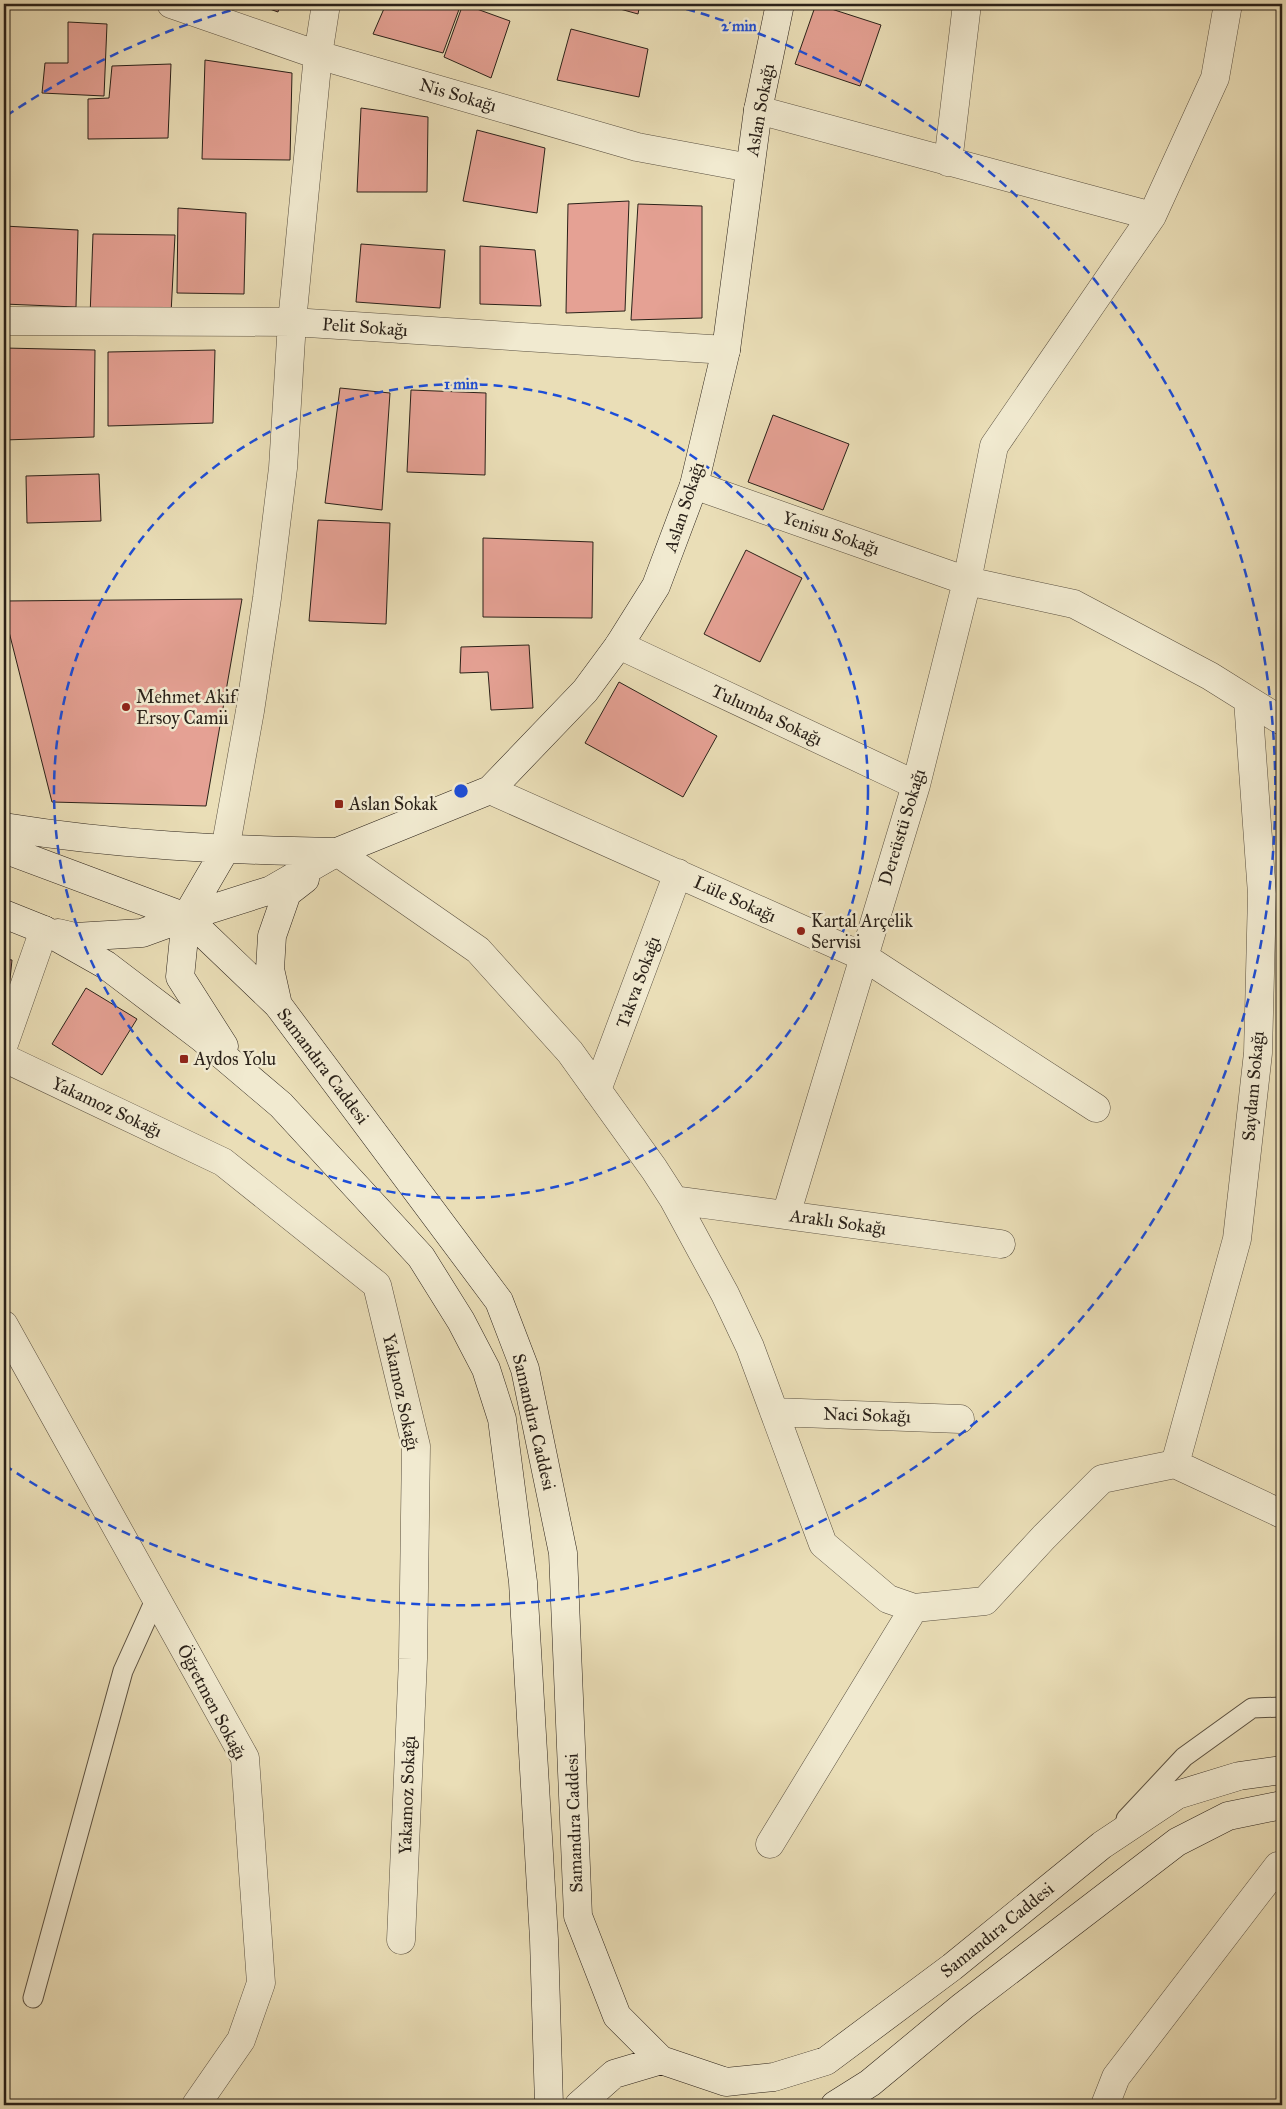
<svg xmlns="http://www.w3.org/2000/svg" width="1286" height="2109" viewBox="0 0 1286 2109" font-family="'IM FELL Great Primer',serif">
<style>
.building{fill:#e5a194;stroke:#2a2119}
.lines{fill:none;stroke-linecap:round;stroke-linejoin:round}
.lane-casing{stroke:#5a5040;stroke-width:21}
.street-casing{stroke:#5a5040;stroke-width:29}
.secondary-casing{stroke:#2a2119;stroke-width:29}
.lane{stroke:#f1ead0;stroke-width:19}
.street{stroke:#f1ead0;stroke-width:28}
.secondary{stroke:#f1ead0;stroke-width:28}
.ring{fill:none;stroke:#1d4ed8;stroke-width:2.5;stroke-dasharray:9 6}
.poi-dot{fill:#8f2418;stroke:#f1ead0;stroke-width:2}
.labels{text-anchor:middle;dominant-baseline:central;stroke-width:5;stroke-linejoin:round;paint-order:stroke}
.street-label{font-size:18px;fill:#2a2119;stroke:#f1ead0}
.poi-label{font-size:18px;fill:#2a2119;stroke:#f1ead0;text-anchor:start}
.centre{fill:#1d4ed8;stroke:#f1ead0;stroke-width:2.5}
.ring-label{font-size:15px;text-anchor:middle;font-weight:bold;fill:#1d4ed8;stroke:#f1ead0;stroke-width:5;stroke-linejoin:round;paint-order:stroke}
</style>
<rect width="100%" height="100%" fill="#eadeb7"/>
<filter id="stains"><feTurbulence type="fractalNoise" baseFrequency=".004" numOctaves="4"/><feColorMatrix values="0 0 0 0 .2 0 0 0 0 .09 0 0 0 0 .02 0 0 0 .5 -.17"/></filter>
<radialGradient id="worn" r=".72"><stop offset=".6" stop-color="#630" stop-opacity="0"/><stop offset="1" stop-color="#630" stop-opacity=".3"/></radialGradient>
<path class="building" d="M256 4H280L278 12Z
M386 4H461L443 53 373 34Z
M463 4 510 21 491 78 444 57Z
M602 4H640L638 14Z
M816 4 881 25 860 86 795 64Z
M68 22 107 24 104 96 42 93 45 63H68Z
M571 29 648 49 639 97 557 80Z
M205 60 292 73 290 160 202 159Z
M171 64 168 138 88 139V99L109 98 112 66Z
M361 108 428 117 427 192H357Z
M477 130 545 148 537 213 463 201Z
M629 201 625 311 566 313 568 204Z
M638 204 702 206V318L631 320Z
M178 208 246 213 244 294 177 293Z
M4 226 78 230 76 307 4 304Z
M93 234 175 235 171 314 90 317Z
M361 244 445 250 440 308 356 302Z
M480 246 535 250 541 306 480 304Z
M4 348 95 350 94 437 4 440Z
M215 350 213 423 108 426V352Z
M340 388 390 393 382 510 325 503Z
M411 390 486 393 485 475 407 472Z
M773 415 849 444 823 510 748 482Z
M99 474 101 521 27 523 26 476Z
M318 520 390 523 386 624 309 621Z
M483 538 593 542 592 618 483 617Z
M746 550 802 578 760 662 704 634Z
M242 599 206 806 52 802 4 612V601Z
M529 645 533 708 491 710 488 672 460 673 461 647Z
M619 682 717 736 683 797 585 743Z
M4 959 12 960 6 1017H4Z
M86 988 137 1019 102 1075 52 1044Z"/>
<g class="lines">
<g class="lane-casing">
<path id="lane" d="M1126 1819 1184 1757 1252 1708 1282 1707
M33 1998 123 1671 156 1598"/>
</g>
<g class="street-casing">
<path id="street" d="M171 4 318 55 637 147 750 168
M758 110 1152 216 994 446 967 581 1074 604 1210 676 1282 721
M948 162 967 4
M1152 216 1215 78 1228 4
M4 321 292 322 726 350
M694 485 967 581 916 785 786 1215
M619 645 916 785
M490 790 864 957 1096 1108
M225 850 250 711 267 598 283 468 292 322 318 55 326 4
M337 852 478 950 570 1052 654 1169 674 1200 725 1294 750 1347 823 1544 888 1599 914 1608 985 1601 1044 1537 1102 1479 1175 1464 1282 1514
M4 1044 44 930
M4 1058 223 1162 377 1285 416 1446 413 1659 401 1940
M597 1090 678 873
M674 1200 1001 1244
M4 1325 245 1758 261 1983 241 2040 196 2105
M774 1412 960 1419
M1175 1464 1237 1239 1258 1053 1262 894 1248 700
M770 1844 914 1608
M1105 2105 1116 2077 1278 1866"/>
</g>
<g class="secondary-casing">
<path id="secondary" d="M4 827C115 845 224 850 336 852
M4 849 186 917 278 1005 499 1301 525 1369 563 1553 578 1916 617 2016 661 2060 726 2082 774 2077 826 2061 952 1967 1102 1845 1177 1795 1239 1776 1282 1770
M4 914 44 930 106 965 202 1038 281 1105 421 1257 461 1321 486 1369 502 1419 523 1582 544 1939 549 2105
M58 933 75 937 142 933 186 917 271 890 337 852 490 790 585 691 619 645 656 586 694 485 726 350 758 110 780 4
M278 1005 270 969 272 936 287 893 305 879
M224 1046 180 977 186 917 225 850
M579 2105 614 2074 661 2060
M835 2105 870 2083 963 2006 1177 1842 1228 1816 1282 1805"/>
</g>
<use href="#lane" class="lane"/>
<use href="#street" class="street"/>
<use href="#secondary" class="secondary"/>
</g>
<g class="ring">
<circle cx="461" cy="791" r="407"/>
<path d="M6 116A814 814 0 0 1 250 5M672 5A814 814 0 1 1 6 1466"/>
</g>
<g class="poi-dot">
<circle cx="126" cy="707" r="5"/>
<rect x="334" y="799" width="10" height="10" rx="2.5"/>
<circle cx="801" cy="931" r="5"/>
<rect x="179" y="1054" width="10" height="10" rx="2.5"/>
</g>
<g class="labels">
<g class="street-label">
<text transform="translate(458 95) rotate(16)">Nis Sokağı</text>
<text transform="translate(760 110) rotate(-80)">Aslan Sokağı</text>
<text transform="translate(365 327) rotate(4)">Pelit Sokağı</text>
<text transform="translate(684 507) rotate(-72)">Aslan Sokağı</text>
<text transform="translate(831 533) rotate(19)">Yenisu Sokağı</text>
<text transform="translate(767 715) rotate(25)">Tulumba Sokağı</text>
<text transform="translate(902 827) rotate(-73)">Dereüstü Sokağı</text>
<text transform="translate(735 899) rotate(24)">Lüle Sokağı</text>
<text transform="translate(638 982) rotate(-70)">Takva Sokağı</text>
<text transform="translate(323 1066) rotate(53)">Samandıra Caddesi</text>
<text transform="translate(1253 1086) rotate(-85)">Saydam Sokağı</text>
<text transform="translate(107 1107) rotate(25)">Yakamoz Sokağı</text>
<text transform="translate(838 1222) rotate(8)">Araklı Sokağı</text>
<text transform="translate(401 1392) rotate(78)">Yakamoz Sokağı</text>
<text transform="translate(867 1415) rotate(2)">Naci Sokağı</text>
<text transform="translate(534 1422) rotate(77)">Samandıra Caddesi</text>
<text transform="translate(212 1702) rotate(62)">Öğretmen Sokağı</text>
<text transform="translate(407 1795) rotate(-88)">Yakamoz Sokağı</text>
<text transform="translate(574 1823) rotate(-92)">Samandıra Caddesi</text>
<text transform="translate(997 1930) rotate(-39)">Samandıra Caddesi</text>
</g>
<g class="poi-label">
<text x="136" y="697">Mehmet Akif<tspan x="136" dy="21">Ersoy Camii</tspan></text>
<text x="349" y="804">Aslan Sokak</text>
<text x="811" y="921">Kartal Arçelik<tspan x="811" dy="21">Servisi</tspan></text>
<text x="194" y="1059">Aydos Yolu</text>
</g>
</g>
<circle cx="461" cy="791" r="8" class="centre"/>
<g class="ring-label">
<text x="739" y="31">2 min</text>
<text x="461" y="389">1 min</text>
</g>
<rect width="1286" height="2109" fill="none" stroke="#eadeb7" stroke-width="20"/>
<rect x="5" y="5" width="1276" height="2099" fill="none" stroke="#2a2119" stroke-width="2.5"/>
<rect x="10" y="10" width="1266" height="2089" fill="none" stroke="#2a2119"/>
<rect width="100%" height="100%" filter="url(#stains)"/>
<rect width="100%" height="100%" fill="url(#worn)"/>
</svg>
